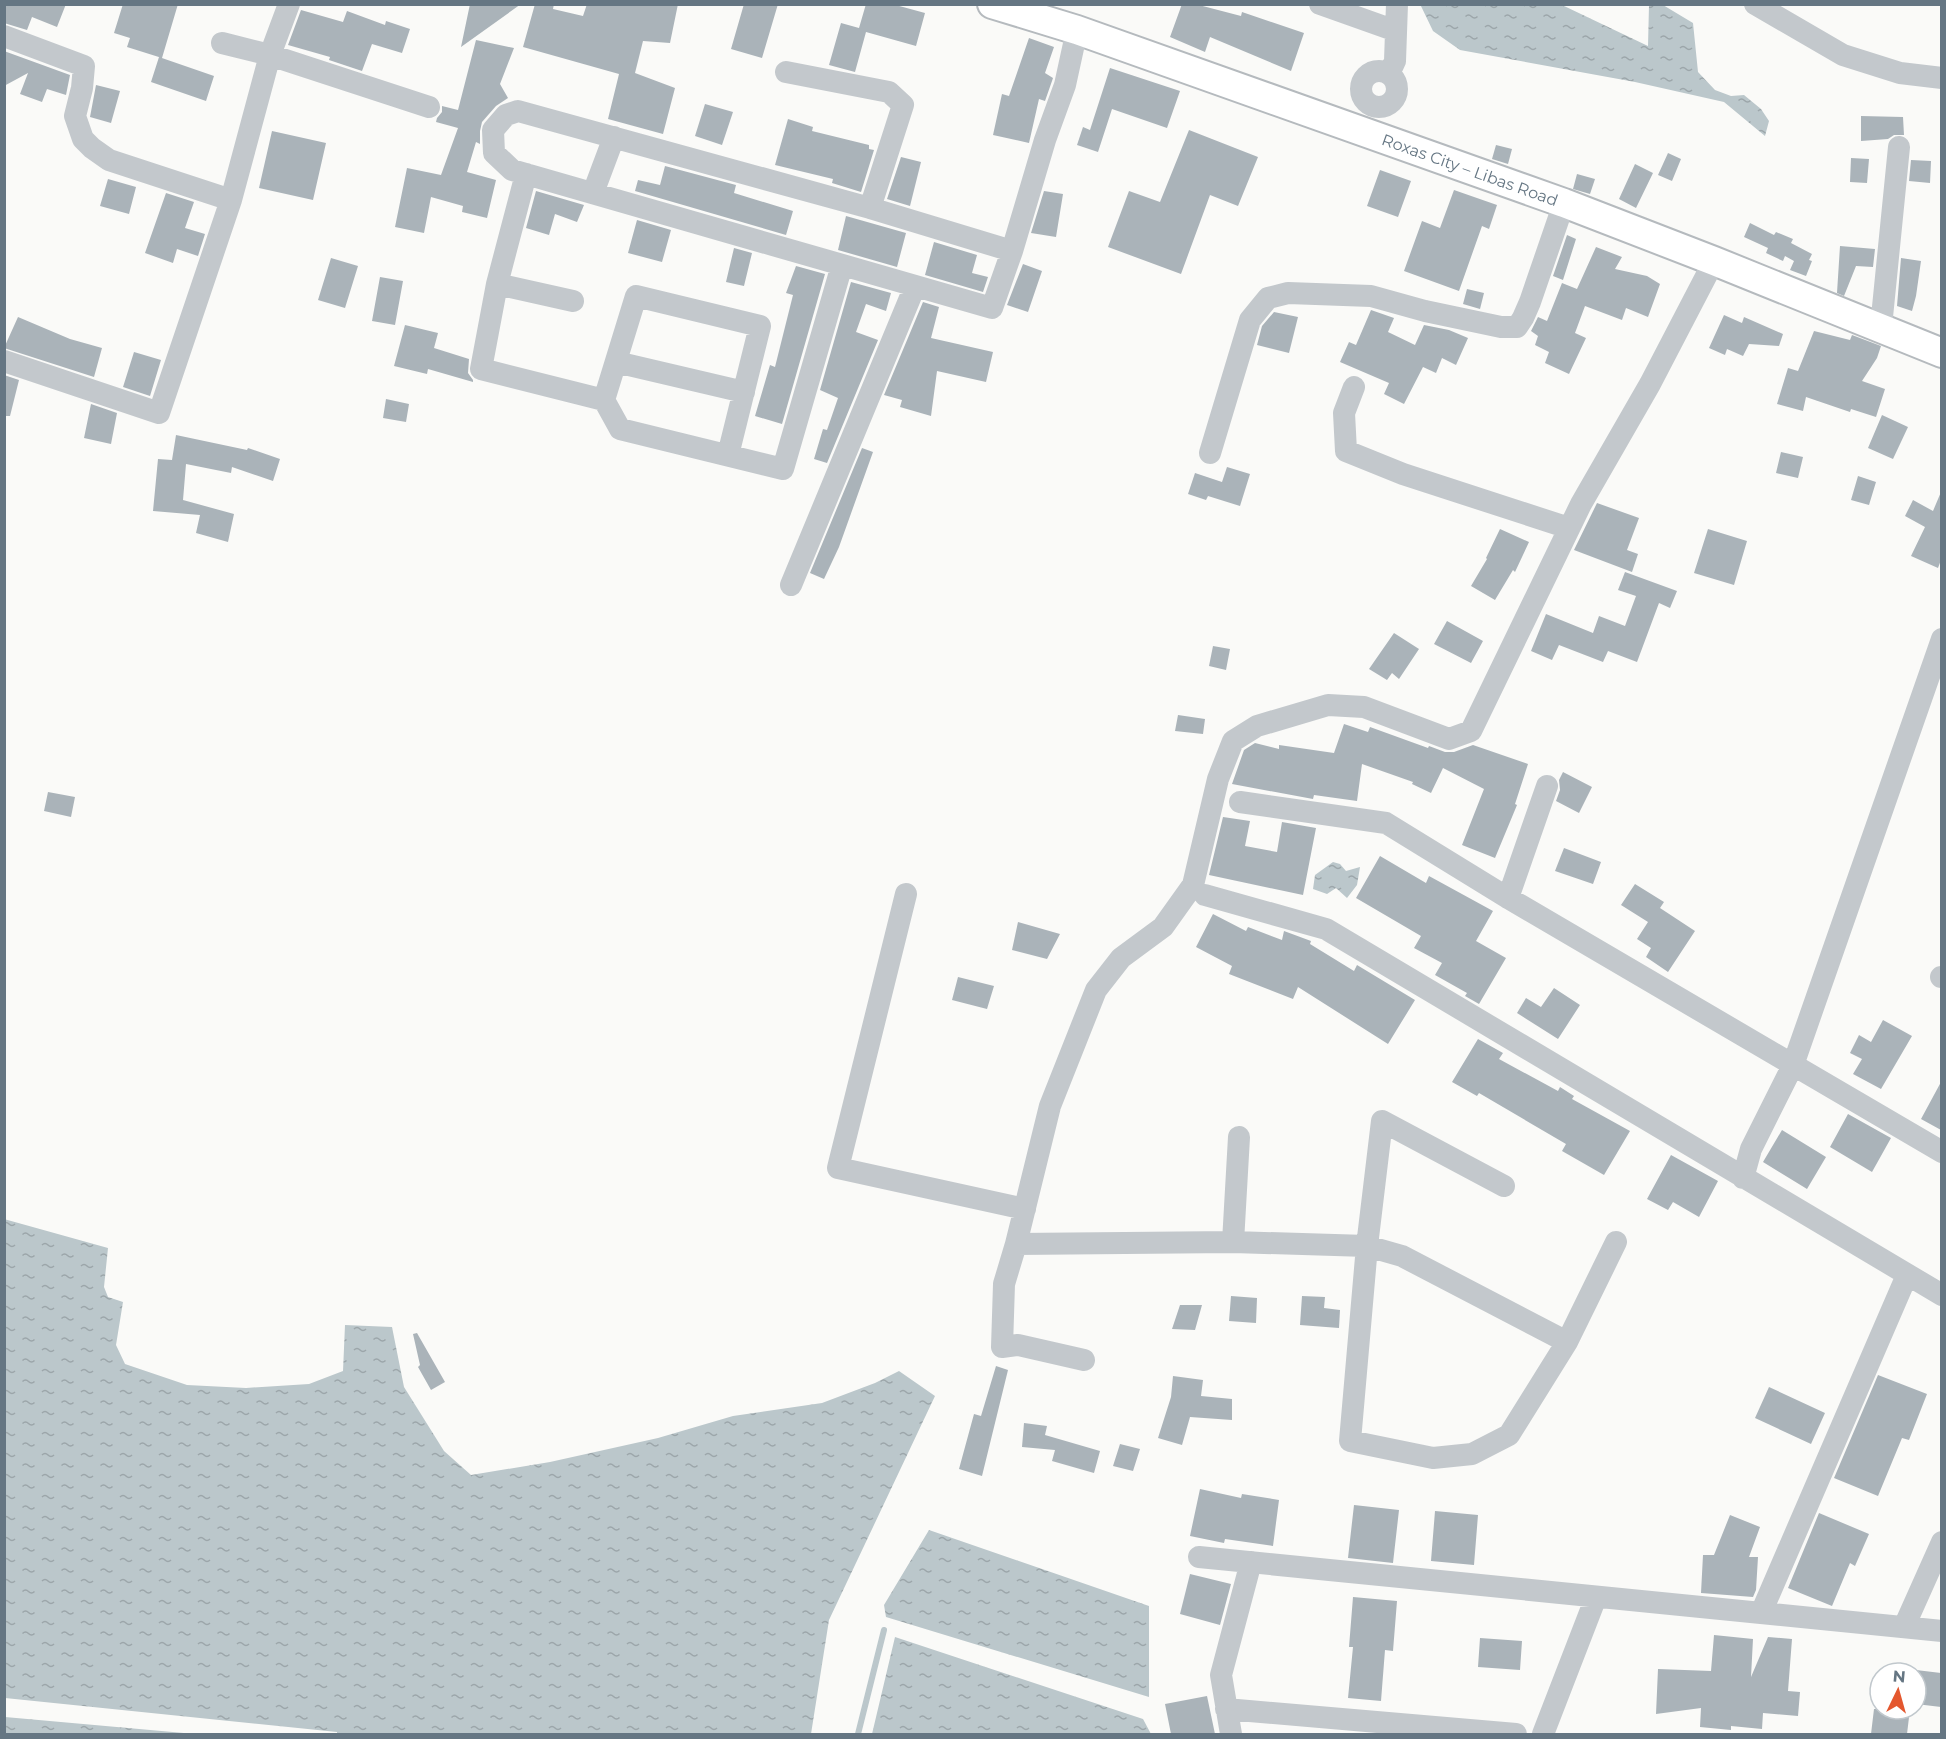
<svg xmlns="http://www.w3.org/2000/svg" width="1946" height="1739" viewBox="0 0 1946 1739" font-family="Montserrat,sans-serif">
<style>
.water{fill:url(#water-ripples)}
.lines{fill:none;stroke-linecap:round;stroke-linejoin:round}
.stream{stroke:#bbc7cb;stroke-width:6}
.building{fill:#aab3b9}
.major-casing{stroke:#b5babe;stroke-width:32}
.minor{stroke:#c3c8cc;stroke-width:22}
.major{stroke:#fff;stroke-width:28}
.labels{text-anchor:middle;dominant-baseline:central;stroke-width:6;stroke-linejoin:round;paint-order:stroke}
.street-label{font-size:16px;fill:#657683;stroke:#fff}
</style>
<defs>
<pattern id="water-ripples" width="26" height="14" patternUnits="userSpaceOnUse" patternTransform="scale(1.5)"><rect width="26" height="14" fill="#bbc7cb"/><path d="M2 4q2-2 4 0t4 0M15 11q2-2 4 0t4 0" fill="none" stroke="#9ca6aa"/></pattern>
</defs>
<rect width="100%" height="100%" fill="#fafaf8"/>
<path class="water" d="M1420 4 1562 5 1648 46 1649 5H1663L1693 23 1698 72 1715 90 1731 96 1744 95 1761 109 1769 121 1765 136 1724 102 1635 82 1460 50 1433 31Z
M1333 862 1340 864 1346 871 1360 867 1357 885 1347 898 1336 888 1327 894 1313 889 1315 875Z
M4 1219 108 1248 104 1287 108 1297 123 1302 116 1345 125 1364 187 1385 246 1388 309 1384 343 1371 345 1325 392 1327 404 1387 444 1451 471 1475 550 1462 658 1438 733 1416 822 1403 875 1383 899 1371 935 1396 829 1620 811 1734H337V1732L5 1698Z
M929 1530 1149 1606V1697L886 1617 884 1605Z
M895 1637 1143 1719 1151 1734H872Z
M4 1717H5L195 1734H5Z"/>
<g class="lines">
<path class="stream" d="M858 1734 884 1630"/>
</g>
<path class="building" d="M4 4H66L57 27 32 17 27 30 4 23Z
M123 4H178L162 58 127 47 130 38 114 33Z
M470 4H521L461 47Z
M535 4H554L553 9 583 16 587 4H678L670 43 643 41 635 73 675 88 663 134 608 119 619 74 523 47Z
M744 4H778L762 58 731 49Z
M866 4H892L925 13 916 46 866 32 855 72 829 65 841 23 859 28Z
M1182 4H1195L1241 16 1242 12 1304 33 1291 71 1210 37 1205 52 1170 37Z
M301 10 343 22 347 11 385 25 386 21 410 29 402 53 372 44 362 71 329 60 330 57 288 45Z
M1029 38 1054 47 1045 73 1053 78 1052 81 1045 101 1039 99 1029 143 993 135 1002 94 1009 96Z
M476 40 514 48 500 84 508 98 496 106 482 122 480 131V144L476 142 467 172 496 180 487 218 462 212 463 206 431 197 424 233 395 227 407 168 441 175 458 128 436 122 437 118 442 112V106L458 110Z
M4 51 70 75 66 95 47 89 42 102 20 94 28 73 4 86Z
M159 57 214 76 206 101 151 82Z
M1110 68 1180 91 1167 128 1112 109 1098 152 1077 145 1083 127 1090 130Z
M96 85 120 91 111 123 90 117Z
M705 104 733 112 722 145 695 136Z
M1861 116 1903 117 1904 135H1894L1888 139 1861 141Z
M788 119 813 127 812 131 869 145V149L874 150 861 192 832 183 833 179 775 165Z
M1189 130 1258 157 1238 206 1210 195 1181 274 1108 247 1129 191 1160 202Z
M272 131 326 143 313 200 259 188Z
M1496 145 1512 149 1508 164 1492 159Z
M1668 153 1681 159 1672 181 1658 175Z
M901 157 921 162 910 206 887 199Z
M1851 158 1869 159 1867 183 1850 182Z
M1911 160 1931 161 1930 183 1909 181Z
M1635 164 1653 173 1636 208 1619 199Z
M665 166 736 185 734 193 793 211 786 235 635 191 638 180 660 185Z
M1380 170 1411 181 1398 217 1367 206Z
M1577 174 1595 179 1590 194 1573 189Z
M108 179 136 187 129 214 100 206Z
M1454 190 1497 205 1489 229 1482 226 1459 291 1404 271 1422 221 1440 228Z
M536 191 584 205 577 222 555 214 549 235 526 228Z
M1044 191 1063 194 1056 237 1031 233Z
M166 193 194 202 185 228 205 234 198 256 177 249 173 263 145 253Z
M846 216 906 233 897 267 838 250Z
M637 220 671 230 662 262 628 253Z
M1750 223 1774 235 1776 232 1793 239 1791 243 1812 254 1809 260 1812 261 1806 276 1790 270 1794 261 1785 256 1783 261 1766 253 1768 248 1744 237Z
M1567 235 1576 239 1563 280 1553 276Z
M934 242 977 255 972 273 988 277 983 292 925 275Z
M1840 246 1875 249 1873 267 1856 266 1844 296 1837 293Z
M1596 247 1622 257 1615 269 1647 276 1660 284 1648 317 1626 308 1622 320 1585 306 1575 333 1586 338 1569 374 1545 363 1549 352 1535 345 1538 336 1531 331 1538 317 1547 321 1562 283 1577 289Z
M734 248 752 253 744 286 726 282Z
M331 258 358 266 345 308 318 300Z
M1901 258 1921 261 1916 296 1912 311 1897 306Z
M1023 264 1042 271 1028 312 1007 305Z
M796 266 825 274 782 424 755 416 770 365 775 367 793 295 786 293Z
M380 277 403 281 395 325 372 321Z
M851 282 891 293 886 311 866 304 856 332 878 340 827 463 814 459 823 429 827 430 838 398 820 390Z
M1467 289 1484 293 1480 309 1463 304Z
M923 302 939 307 931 338 993 352 986 382 937 371 931 416 900 407 902 400 884 395Z
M1371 310 1394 318 1388 332 1415 345 1424 325 1449 330 1468 338 1456 365 1442 358 1436 373 1423 367 1404 404 1384 394 1389 383 1340 362 1349 342 1356 345Z
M1274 312 1298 317 1289 353 1257 345 1262 326Z
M1724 315 1742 323 1744 317 1783 334 1779 346 1749 344 1743 356 1727 349 1725 355 1709 348Z
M18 317 70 339 102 348 94 377 4 348Z
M405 325 438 333 434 348 469 359 468 373 473 380V382L428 369 427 374 394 366Z
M1814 331 1850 340 1852 335 1881 346 1877 358 1862 381 1885 389 1876 417 1851 409 1850 412 1806 397 1803 411 1777 404 1788 368 1798 371Z
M134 352 161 360 150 396 123 387Z
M4 375 19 380 10 416H4Z
M386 399 409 404 406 422 383 418Z
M91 404 117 413 111 444 84 438Z
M1882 415 1908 427 1893 459 1868 448Z
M176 435 247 450 248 448 280 459 273 481 232 467 231 473 186 464 183 500 234 514 228 542 196 533 200 515 153 511 158 459 172 460Z
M862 448 873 452 839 547 824 579 810 573Z
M1781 452 1803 457 1798 478 1776 473Z
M1227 467 1250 474 1240 506 1208 496 1206 500 1188 494 1195 473 1222 482Z
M1858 476 1876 482 1869 505 1851 500Z
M1941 492V560L1938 568 1911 556 1925 527 1905 516 1913 500 1933 511Z
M1597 503 1639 518 1627 550 1638 554 1632 572 1574 550Z
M1500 529 1529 542 1515 572 1513 570 1495 600 1471 586 1487 559 1486 558Z
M1708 529 1747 541 1734 585 1694 573Z
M1625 572 1677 591 1670 608 1659 603 1637 662 1608 651 1603 662 1559 645 1552 660 1531 651 1546 614 1593 633 1599 616 1625 626 1636 596 1618 590Z
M1447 621 1483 641 1471 663 1434 644Z
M1394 633 1419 649 1399 679 1392 673 1387 680 1369 669Z
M1213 646 1230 649 1226 670 1209 666Z
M1178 715 1205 719 1203 734 1175 731Z
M1344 724 1368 732 1370 727 1428 748 1429 746 1445 752H1454L1473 745 1528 764 1515 804 1517 805 1495 858 1462 845 1484 789 1443 768 1431 793 1412 784 1413 782 1362 764 1357 801 1314 795 1313 799 1232 784 1244 750 1255 743 1279 749V745L1334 753Z
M1563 772 1592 787 1579 813 1556 801 1560 790 1559 780Z
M48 792 75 797 71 817 44 811Z
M1223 817 1250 821 1245 846 1277 852 1282 822 1316 828 1303 895 1209 875Z
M1564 848 1601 862 1593 884 1555 871Z
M1380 856 1426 883 1429 876 1493 911 1476 941 1506 958 1479 1004 1465 996 1467 993 1435 975 1442 963 1414 948 1421 936 1356 898Z
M1635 884 1664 902 1660 908 1695 931 1668 972 1646 957 1651 948 1637 939 1648 922 1621 905Z
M1213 914 1246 931 1248 927 1282 940 1284 931 1311 941 1310 944 1354 971 1357 965 1415 1000 1388 1044 1298 987 1293 999 1229 974 1232 966 1196 947Z
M1018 922 1060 934 1047 959 1012 950Z
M958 977 994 986 987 1009 952 1000Z
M1554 988 1580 1005 1558 1039 1517 1013 1526 998 1541 1007Z
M1883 1020 1912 1036 1881 1089 1853 1074 1862 1059 1850 1053 1859 1035 1871 1042Z
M1478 1039 1503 1053 1499 1059 1558 1091 1560 1087 1574 1096 1572 1099 1630 1131 1604 1175 1562 1151 1566 1144 1479 1093 1477 1096 1452 1082Z
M1941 1082V1130L1921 1119Z
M1848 1114 1891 1138 1872 1172 1830 1147Z
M1782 1130 1826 1157 1807 1189 1763 1162Z
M1671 1155 1718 1181 1699 1217 1673 1202 1668 1210 1647 1199Z
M1231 1296 1257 1298 1256 1323 1229 1321Z
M1302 1296 1325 1297 1324 1308 1340 1310 1339 1328 1300 1325Z
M1180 1305H1202L1195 1330 1172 1329Z
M417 1333 445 1382 431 1390 418 1367 420 1365 413 1334Z
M996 1366 1008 1370 982 1476 959 1469 974 1414 981 1416Z
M1878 1375 1927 1394 1909 1440 1902 1438 1878 1496 1834 1478Z
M1173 1376 1203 1380 1201 1396 1232 1399V1420L1190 1417 1182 1445 1158 1438 1171 1397Z
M1769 1387 1825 1413 1811 1444 1755 1418Z
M1024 1423 1047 1426 1045 1435 1100 1451 1094 1473 1052 1461 1055 1450 1022 1447Z
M1120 1444 1140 1449 1133 1471 1113 1466Z
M1200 1489 1241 1498 1242 1494 1279 1500 1273 1546 1225 1539 1224 1543 1190 1536Z
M1354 1505 1399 1510 1393 1563 1348 1558Z
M1435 1511 1478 1515 1474 1565 1431 1561Z
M1819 1513 1869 1534 1855 1566 1850 1563 1832 1606 1788 1588Z
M1730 1515 1760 1527 1749 1557H1758L1756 1590 1753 1597 1701 1593 1703 1555H1714Z
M1190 1574 1231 1584 1220 1625 1180 1614Z
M1353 1597 1397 1601 1393 1651 1385 1650 1381 1701 1348 1698 1353 1647H1349Z
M1714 1635 1753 1639 1751 1677 1768 1637 1792 1639 1788 1691 1800 1692 1798 1716 1763 1713 1762 1729 1731 1726V1730L1700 1727 1701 1708 1656 1714 1658 1669 1711 1671Z
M1480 1638 1522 1641 1520 1670 1478 1667Z
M1916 1670 1941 1673V1707L1916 1704Z
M1207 1696 1215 1734H1171L1165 1704Z
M1874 1709H1910L1907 1734H1871Z"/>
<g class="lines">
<g class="major-casing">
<g id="major">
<path id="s1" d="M992 4 1077 30 1564 203 1714 261 1942 353"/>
</g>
</g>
<path class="minor" d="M1320 4 1396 31
M1755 4 1843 55 1900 73 1942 78
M4 36 84 66 82 88 75 116 83 139 92 148 109 160 231 200
M222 43 270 55 429 107
M1361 89a18 18 0 1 1 36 0a18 18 0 1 1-36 0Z
M786 72 889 92 903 105 870 208
M1389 74 1395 61 1397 4
M593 193 614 137
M1012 251 870 208 518 111 506 115 493 130 494 153 512 170 992 308 1012 251 1045 140 1065 85 1077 30
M497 284 526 174
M573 301 497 284 481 369 604 400
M1881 327 1899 147
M4 361 159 413 231 200 270 55 289 4
M616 362 744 392
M1354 387 1344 413 1346 451 1403 474 1569 528
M1210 453 1250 320 1268 298 1288 293 1371 296 1425 311 1501 327H1517L1523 318 1530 302 1564 203
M728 455 760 326 636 296 604 400 620 429 783 469 842 265
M791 585 915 286
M1240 802 1386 823 1508 898 1942 1152
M906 894 838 1168 1025 1209
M1205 895 1326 929 1942 1295
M1508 898 1547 786
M1941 977H1942
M1743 1178 1751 1149 1793 1065 1942 639
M1504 1186 1382 1121 1367 1246 1350 1441 1433 1458 1472 1454 1509 1435 1567 1342 1616 1242
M1233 1242 1239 1137
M1016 1244 1233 1242 1367 1246 1402 1256 1567 1342
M1084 1360 1018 1345 1002 1347 1004 1284 1016 1244 1050 1106 1096 990 1121 958 1163 927 1193 885 1218 779 1233 741 1257 726 1328 705 1364 707 1449 739 1471 731 1581 504 1650 384 1714 261
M1199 1557 1942 1631
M1761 1613 1907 1275
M1904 1627 1942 1542
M1226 1709 1516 1734
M1231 1734 1221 1675 1251 1562
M1543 1734 1596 1597"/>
<use href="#major" class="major"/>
</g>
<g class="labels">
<g class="street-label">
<text stroke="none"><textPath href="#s1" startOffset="506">Roxas City – Libas Road</textPath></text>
</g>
</g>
<rect width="1946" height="1739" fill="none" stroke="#657683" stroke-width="12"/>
<g transform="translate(1898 1691) rotate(5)"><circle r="28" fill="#ffffff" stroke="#c1c8cd" stroke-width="1.5"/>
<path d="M0-4.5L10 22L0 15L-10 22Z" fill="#e4572e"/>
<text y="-9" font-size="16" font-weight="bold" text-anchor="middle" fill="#657683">N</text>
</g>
</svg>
